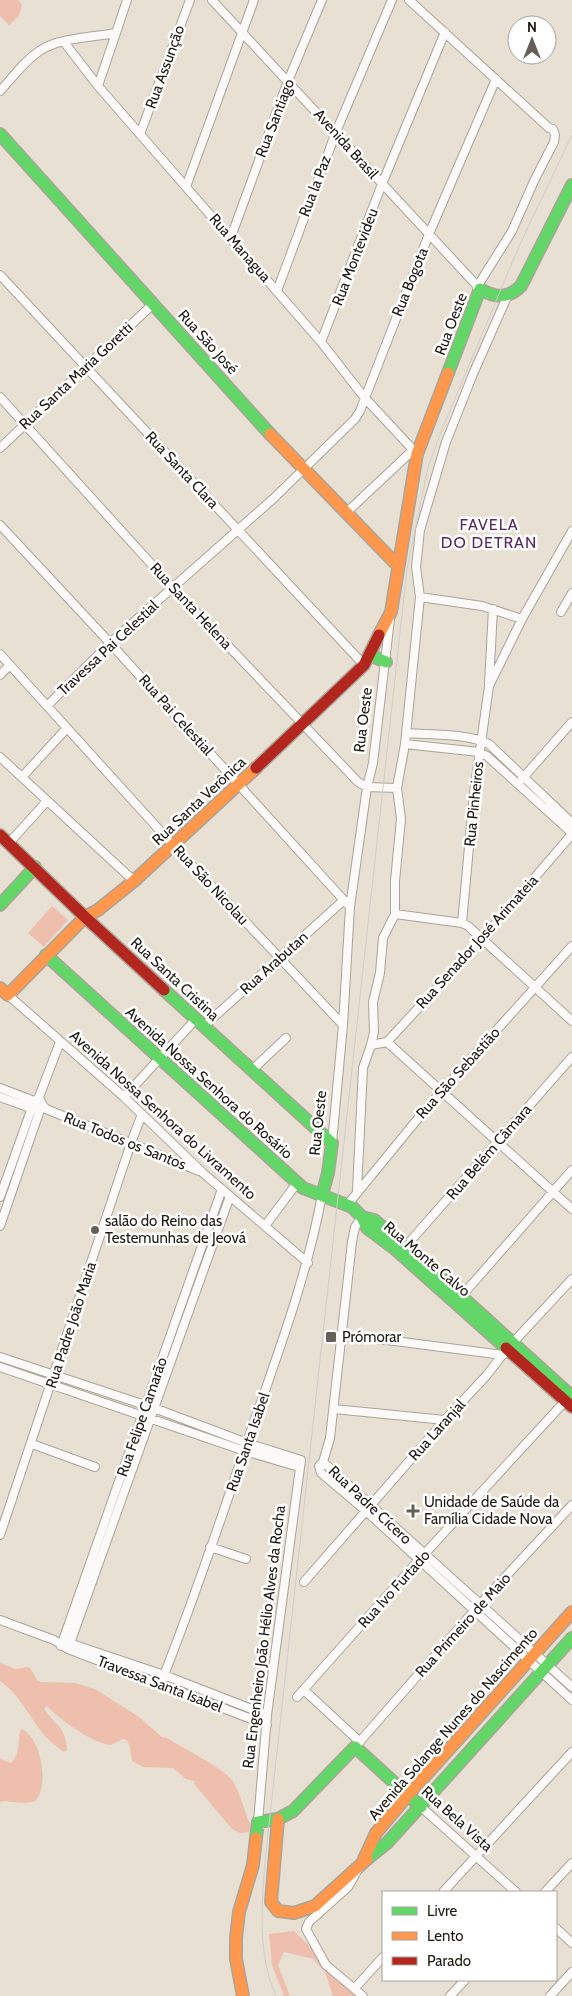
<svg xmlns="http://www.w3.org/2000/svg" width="572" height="1996" viewBox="0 0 572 1996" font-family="Cabin,sans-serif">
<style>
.green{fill:#efbfae}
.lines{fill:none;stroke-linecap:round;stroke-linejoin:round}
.street-casing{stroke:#a9a499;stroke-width:10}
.fast-casing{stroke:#a9a499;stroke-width:14}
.slow-casing{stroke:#a9a499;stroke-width:14}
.jam-casing{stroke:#a9a499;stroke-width:14}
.street{stroke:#fcfaf8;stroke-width:8}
.fast{stroke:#63d668;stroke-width:11}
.slow{stroke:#ff974d;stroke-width:11}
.jam{stroke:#b3261e;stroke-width:11}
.tram{stroke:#d0cdca;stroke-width:1}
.poi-dot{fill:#655f55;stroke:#fff;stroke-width:2}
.labels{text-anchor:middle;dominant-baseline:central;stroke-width:5;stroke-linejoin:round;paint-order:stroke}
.street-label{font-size:15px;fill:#1e1911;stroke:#fff}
.poi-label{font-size:15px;fill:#1e1911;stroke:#fff;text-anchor:start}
.neighbourhood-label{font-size:16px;letter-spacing:1px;fill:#572a5e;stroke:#fff}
</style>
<rect width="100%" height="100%" fill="#e8e0d2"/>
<path class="green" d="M0 0H18L22 4 19 16 9 25 0 16Z
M52 906 68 920 44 947 28 933Z
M0 1663 15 1669 28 1667 31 1669 37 1680 41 1682 75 1683 95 1689 139 1717 162 1737 167 1738C181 1747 223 1768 232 1780 241 1794 244 1811 251 1826L249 1832 240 1833 232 1829 195 1785 194 1781 186 1779 173 1768 143 1767 132 1761 130 1747 127 1740 123 1739 111 1745C94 1744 58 1719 47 1706L44 1709C56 1725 66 1728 67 1750L64 1752C57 1747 51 1742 45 1736 29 1717 22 1697 0 1681Z
M21 1729C41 1736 50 1786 35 1801L24 1803 2 1801 0 1803V1759L11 1763C21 1754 17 1740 21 1729Z
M294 1931 360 1996H333L325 1972 313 1959 284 1952 278 1965 290 1996H284L272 1965 269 1934Z"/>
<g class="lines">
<g class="street-casing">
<path id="street" d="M212 0 480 289
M409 0 549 128 553 129 555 135 554 142 534 181 512 231 477 287
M64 42 98 86 321 342 364 397 417 454
M98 86 116 33
M0 91C13 77 25 60 41 50 59 38 94 37 116 33L127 0
M140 134 190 0
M186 187 254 0
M231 237 288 81 322 0
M0 275 364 665
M277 291 336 132 392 0
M321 342 382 184 445 32
M0 397 173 588 358 782 367 787 397 788
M0 448 153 304
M346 513 413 450
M0 525 110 643 350 907
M420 597 482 606 522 619
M561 612 572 593
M0 654 173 845 343 1025
M0 675 10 665
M489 684 493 609
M47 706 110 643 274 498 355 419 360 411 429 234 496 79
M406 733C431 735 467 733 489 744L572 823
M405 744 479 752 487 756 572 833
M0 757 134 881
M22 777 67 728
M522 779 572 722
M9 843 47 801
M395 914 462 923 468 926 572 1021
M462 923 474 793 489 686 522 619 572 531
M8 995 124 1097 203 1173 308 1263
M204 1026 344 900
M387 1042 572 1209
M371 1045 387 1042 482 939 572 834
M252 1070 286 1038
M0 1088 42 1104 46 1109 199 1171
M0 1097 36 1110
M124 1097 196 1019
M332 1143 343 1025 350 907 367 787 373 763 390 619
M357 1190 363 1068 371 1045 374 1032 373 1002 380 973 383 938 395 914V881L401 819 397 788 405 744 420 597 416 567 420 530 446 442 473 374 507 297
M0 1197 34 1102 39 1097 60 1042
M348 1204 425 1110 572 946
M362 1217 355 1227 352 1242 330 1438 323 1462 319 1466 321 1473 366 1511 572 1700
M0 1226 42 1104 41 1101
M265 1226 297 1183
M406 1246 572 1057
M459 1299 572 1170
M341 1336 387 1340 503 1355
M0 1357 154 1408 247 1443 301 1460 267 1715 258 1822
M0 1367 245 1451 299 1467
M334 1409 445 1420
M32 1444 95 1467
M323 1462 572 1687
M0 1535 131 1143 142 1114
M210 1547 246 1559
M304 1582 445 1420 486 1376 507 1349 572 1279
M0 1620 54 1640 68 1649 267 1725
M66 1642 164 1675 267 1715
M61 1646 222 1189
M68 1649 230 1196
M160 1685C194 1601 222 1515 251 1431 278 1353 307 1276 322 1195
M304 1690 360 1742
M297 1697 418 1561 568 1398
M355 1747 481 1603 572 1505
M421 1807 516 1892
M360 1866 348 1887 309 1922 306 1929 326 1965 363 1996
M443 1892 572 1752
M545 1892 572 1863
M556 1928 572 1943
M355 1988 383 1957
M450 1996 465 1980
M550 1996 572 1972"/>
</g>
<g class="fast-casing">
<path id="fast" d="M0 134 270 434
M448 373 480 289C495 298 508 299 521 286L572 185
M370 655 386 662
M0 905 35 867
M46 955 303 1188 352 1207 362 1217 367 1228 395 1249 506 1348
M164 990 332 1143 328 1173 322 1195
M362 1217 374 1220 406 1246 570 1395
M256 1838 258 1822 278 1819 293 1811 355 1747 421 1807
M367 1859 387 1843 572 1638"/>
</g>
<g class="slow-casing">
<path id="slow" d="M270 434 398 566
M379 635 391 612 417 454 448 373
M0 988 8 995 85 917 98 910 134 881 256 768
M278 1819 271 1902 278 1911 294 1913 315 1906 367 1859
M364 1859 376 1833 408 1795 572 1612
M243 1996 236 1959V1938L239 1912 253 1865 256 1838"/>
</g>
<g class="jam-casing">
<path id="jam" d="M256 768 364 665 379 635
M0 835 85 917 164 990
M506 1348 572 1407"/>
</g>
<use href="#street" class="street"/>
<use href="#fast" class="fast"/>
<use href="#slow" class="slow"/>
<use href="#jam" class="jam"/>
<path class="tram" d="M276 1996C257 1954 262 1906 265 1861L407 569 428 467 443 427 520 244 572 135"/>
</g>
<g class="poi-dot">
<circle cx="95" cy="1230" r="5"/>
<rect x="325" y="1331" width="12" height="12" rx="2.5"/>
<path d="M410.5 1503.5h5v5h5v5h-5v5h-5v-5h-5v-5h5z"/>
</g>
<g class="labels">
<g class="street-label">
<text transform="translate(165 67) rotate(-70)">Rua Assunção</text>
<text transform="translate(275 118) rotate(-69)">Rua Santiago</text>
<text transform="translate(346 144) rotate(48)">Avenida Brasil</text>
<text transform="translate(315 186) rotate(-69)">Rua la Paz</text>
<text transform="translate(240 248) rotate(49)">Rua Managua</text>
<text transform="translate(355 257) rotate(-69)">Rua Montevideu</text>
<text transform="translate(410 282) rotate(-68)">Rua Bogota</text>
<text transform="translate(451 324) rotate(-69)">Rua Oeste</text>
<text transform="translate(208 342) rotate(48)">Rua São José</text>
<text transform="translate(76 376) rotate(-43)">Rua Santa Maria Goretti</text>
<text transform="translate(182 470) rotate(47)">Rua Santa Clara</text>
<text transform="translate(191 606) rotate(47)">Rua Santa Helena</text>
<text transform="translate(108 648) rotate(-43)">Travessa Pai Celestial</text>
<text transform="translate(176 715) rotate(48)">Rua Pai Celestial</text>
<text transform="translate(363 720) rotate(-83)">Rua Oeste</text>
<text transform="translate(199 801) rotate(-43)">Rua Santa Verônica</text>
<text transform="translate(474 804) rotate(-84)">Rua Pinheiros</text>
<text transform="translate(211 885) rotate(47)">Rua São Nicolau</text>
<text transform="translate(477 942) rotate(-48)">Rua Senador José Arimateia</text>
<text transform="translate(274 963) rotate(-42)">Rua Arabutan</text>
<text transform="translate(175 979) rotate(43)">Rua Santa Cristina</text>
<text transform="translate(458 1073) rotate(-48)">Rua São Sebastião</text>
<text transform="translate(209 1083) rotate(42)">Avenida Nossa Senhora do Rosário</text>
<text transform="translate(163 1115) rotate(42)">Avenida Nossa Senhora do Livramento</text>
<text transform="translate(318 1123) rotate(-84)">Rua Oeste</text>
<text transform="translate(125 1141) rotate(22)">Rua Todos os Santos</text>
<text transform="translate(489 1152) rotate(-49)">Rua Belém Câmara</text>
<text transform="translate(427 1259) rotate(40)">Rua Monte Calvo</text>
<text transform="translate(71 1325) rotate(-72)">Rua Padre João Maria</text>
<text transform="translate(142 1417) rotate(-71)">Rua Felipe Camarão</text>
<text transform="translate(437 1430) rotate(-48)">Rua Laranjal</text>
<text transform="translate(248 1442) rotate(-71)">Rua Santa Isabel</text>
<text transform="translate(370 1505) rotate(43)">Rua Padre Cícero</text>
<text transform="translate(394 1589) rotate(-48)">Rua Ivo Furtado</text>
<text transform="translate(463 1625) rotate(-48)">Rua Primeiro de Maio</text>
<text transform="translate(264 1637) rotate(-83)">Rua Engenheiro João Hélio Alves da Rocha</text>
<text transform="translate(160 1684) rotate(21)">Travessa Santa Isabel</text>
<text transform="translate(453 1724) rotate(-49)">Avenida Solange Nunes do Nascimento</text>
<text transform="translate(457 1819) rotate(42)">Rua Bela Vista</text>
</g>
<g class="poi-label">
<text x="105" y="1221">salão do Reino das<tspan x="105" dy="17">Testemunhas de Jeová</tspan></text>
<text x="342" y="1337">Prómorar</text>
<text x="424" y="1502">Unidade de Saúde da<tspan x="424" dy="17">Família Cidade Nova</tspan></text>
</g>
<g class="neighbourhood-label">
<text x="489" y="524">FAVELA<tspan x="489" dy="18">DO DETRAN</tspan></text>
</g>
</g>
<rect x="382" y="1891" width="175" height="90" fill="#ffffff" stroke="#a5a3a0"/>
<rect x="392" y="1907" width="25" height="8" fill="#63d668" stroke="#a5a3a0"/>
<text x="427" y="1916" font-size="15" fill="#1e1911">Livre</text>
<rect x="392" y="1932" width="25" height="8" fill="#ff974d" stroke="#a5a3a0"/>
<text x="427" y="1941" font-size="15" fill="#1e1911">Lento</text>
<rect x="392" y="1957" width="25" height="8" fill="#b3261e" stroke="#a5a3a0"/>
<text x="427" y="1966" font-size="15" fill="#1e1911">Parado</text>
<g transform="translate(532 40)"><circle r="24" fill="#ffffff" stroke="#a5a3a0"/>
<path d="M0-4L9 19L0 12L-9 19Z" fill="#655f55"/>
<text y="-8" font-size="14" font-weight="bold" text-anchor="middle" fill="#1e1911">N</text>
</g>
</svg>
